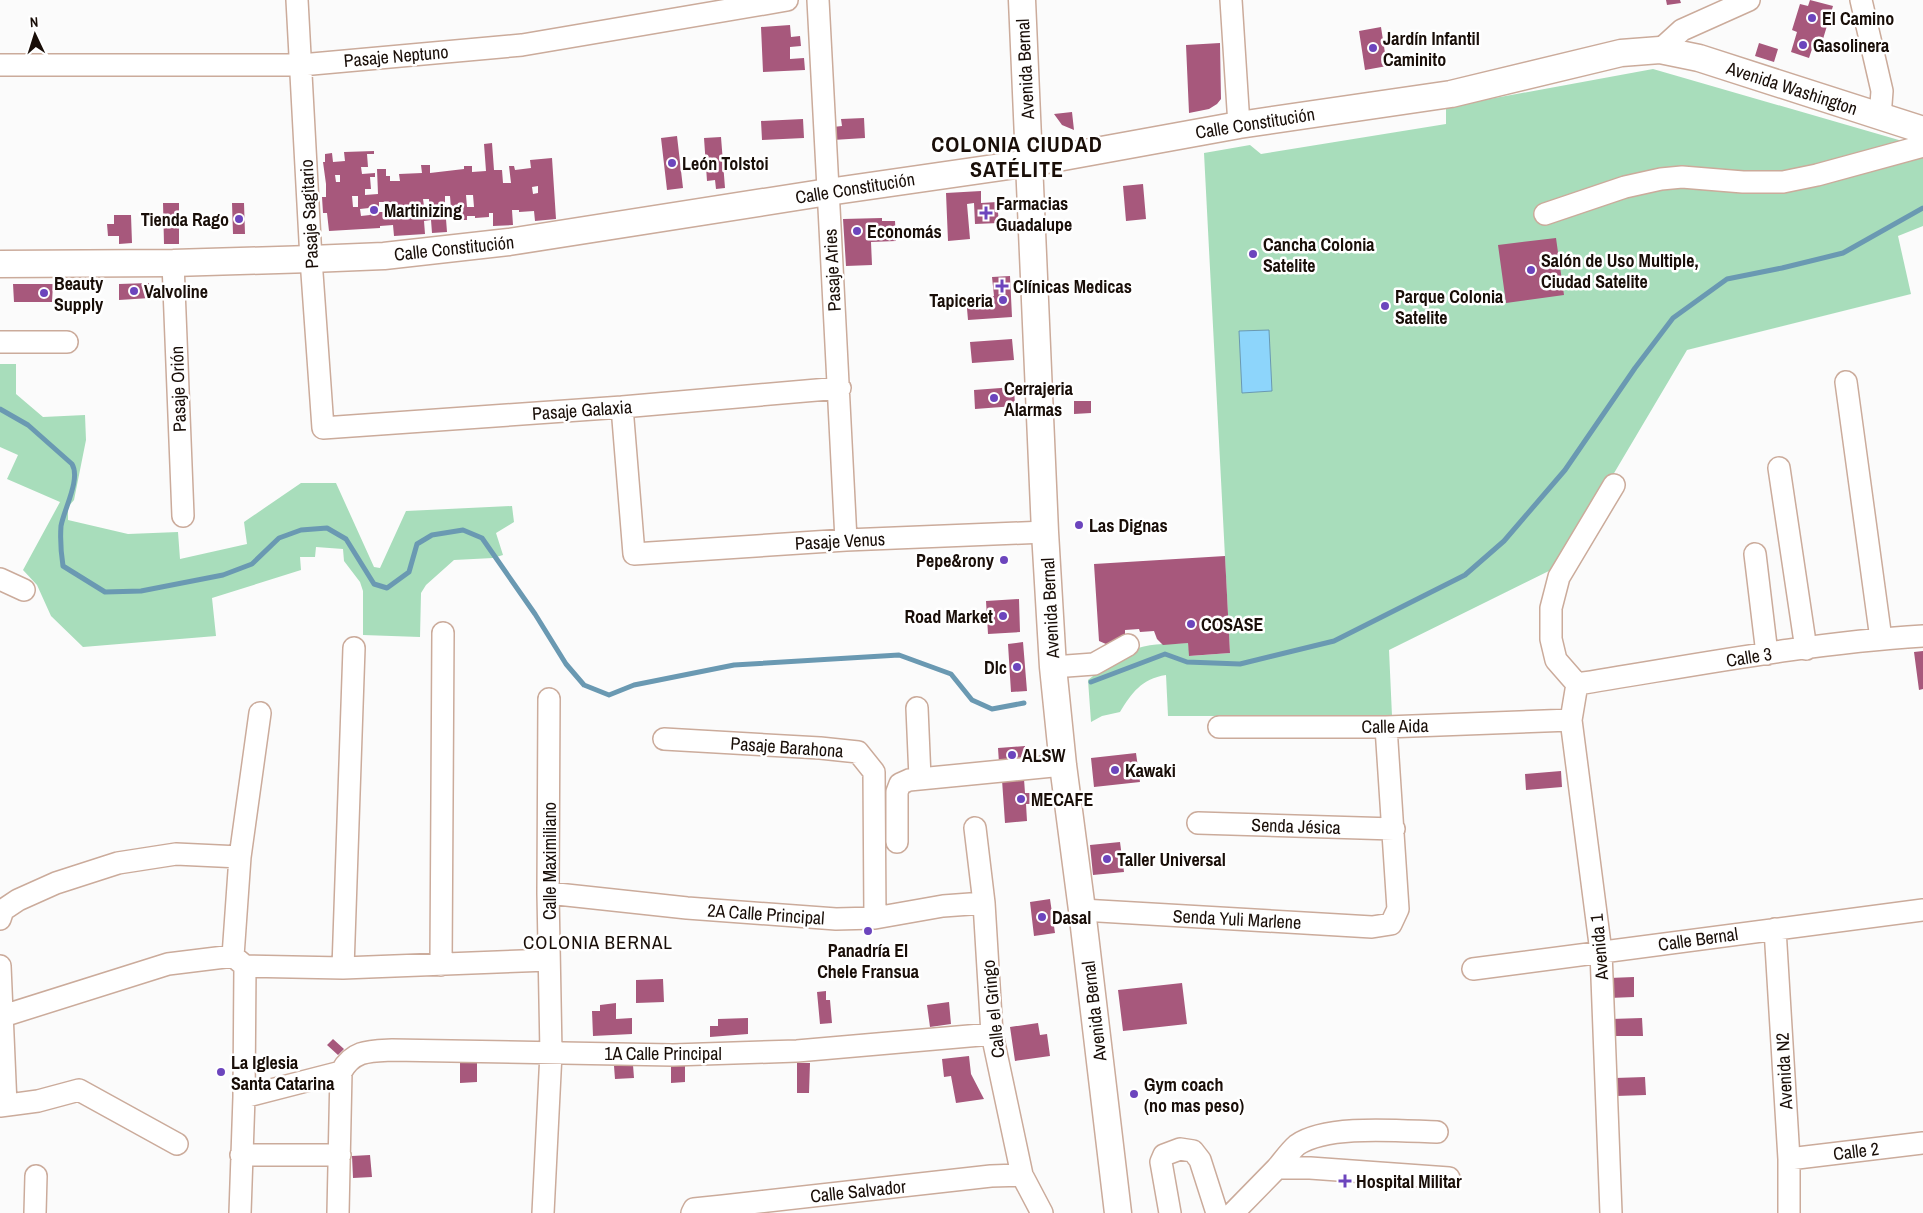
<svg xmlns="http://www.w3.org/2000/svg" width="1923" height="1213" viewBox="0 0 1923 1213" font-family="'Archivo Narrow',sans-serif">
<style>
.green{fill:#a8ddbb}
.water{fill:#8dd5fb;stroke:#6a99b2}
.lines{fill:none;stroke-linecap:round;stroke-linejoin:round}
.stream{stroke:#6a99b2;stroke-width:5}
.building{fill:#a7587c;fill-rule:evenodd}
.minor-casing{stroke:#cbab9b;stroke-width:24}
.major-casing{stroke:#cbab9b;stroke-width:29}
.minor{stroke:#fff;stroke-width:21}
.major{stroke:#fff;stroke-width:26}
.poi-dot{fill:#6c45bd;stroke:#fff;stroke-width:2}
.labels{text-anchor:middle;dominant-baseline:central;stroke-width:5;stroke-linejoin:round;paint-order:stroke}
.poi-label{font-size:18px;font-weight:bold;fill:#190e08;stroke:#fff;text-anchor:start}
.street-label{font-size:18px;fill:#190e08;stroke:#fff}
.neighbourhood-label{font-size:19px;letter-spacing:1px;fill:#190e08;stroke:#fff}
.district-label{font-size:22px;font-weight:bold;letter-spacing:1px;fill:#190e08;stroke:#fff}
</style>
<rect width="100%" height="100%" fill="#fbfbfb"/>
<path class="green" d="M1653 69 1923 147V226L1898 236 1911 294 1687 350 1559 566 1389 650 1392 716H1168L1166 675C1141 679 1132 693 1120 712L1102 716 1091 722 1088 680C1103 668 1120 654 1138 648 1153 643 1172 644 1188 643L1190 656 1230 653 1204 153 1250 145 1261 154 1446 124V107Z
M0 364H16V394L43 417 85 415 86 440 74 500 68 507V520L128 534 178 532 180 559 247 544 244 522 301 483H336L374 567 380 568 406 511 512 506 514 522 496 533 503 555 493 558 454 560 426 585 421 593 420 637 363 635V591L360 582 344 561 343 549 316 547 315 557H300L301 570 212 598 216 636 83 647 51 616 37 585 23 570 60 502 7 479 18 455 0 447Z"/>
<path class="water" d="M1269 330 1272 391 1242 393 1239 331Z"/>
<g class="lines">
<path class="stream" d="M0 409 28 425 72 464C81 479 64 509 61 526 60 540 61 553 63 566L105 592 141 591 223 575 252 564 279 538 301 530 327 528 346 539 374 584 387 588 409 572 417 544 432 535 463 530 482 538 535 614 566 664 584 685 609 695 634 685 734 665 899 655 951 674 972 700 992 709 1024 703
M1091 682 1165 654 1187 662 1240 664 1334 641 1465 575 1504 541 1565 470 1635 368 1673 318 1727 279 1782 268 1843 253 1923 208"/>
</g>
<path class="building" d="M1666 0H1680L1681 3 1667 5Z
M1810 0 1833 6 1823 39 1816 37 1809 58 1791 52 1797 32 1792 30 1800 4 1808 6Z
M790 25 791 37 800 36 801 46 790 47V59L804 58 805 70 763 72 761 27Z
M1381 27 1387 66 1365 70 1359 31Z
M1220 43 1221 99 1217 104 1209 109 1189 113 1186 45Z
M1759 43 1778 49 1774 62 1755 56Z
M1072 112 1074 130 1062 125 1054 114Z
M864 118 865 138 833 140V127L842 126 841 119Z
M803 119 804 138 762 140 761 121Z
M677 136 683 188 667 190 661 138Z
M721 137 725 188 716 189 715 180 707 181 704 138Z
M492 143 494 170H502L503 183H511L509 166H514L515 170 531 168 530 160 552 158 556 219 535 221 534 211 519 212V210H512L513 225 493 226V213H489V217L475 218V216H467V220H452V218L446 219 447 232 432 233 431 220 424 221 425 234 394 236 393 225 380 226V228L329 231 327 213H323L322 197H326V184L323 162H325V154L332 153 333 162 345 161 344 152 374 151V154H367L368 167H361L362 174 375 173V177H370L371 189H365V195L378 194 377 169H386V176H390V181H400L399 174 422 173 421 165H430V173L464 169V166H472V172L486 171 484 144ZM335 175H340V182H336ZM538 186V193L533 194 532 187ZM466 195H473L474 207H467ZM352 196H358V207H353ZM445 196H450L451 209H445ZM423 199H429V206H424ZM379 202H386V212H379ZM369 208 370 215 361 216 360 209Z
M1143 184 1146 219 1126 221 1123 186Z
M981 191V203L997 202 999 223 975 224 974 203 967 204 970 239 948 241 946 193Z
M163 203H179V244H164Z
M232 203H244L245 234H233Z
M114 215H131L132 243 119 244V236H108L107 224H114Z
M882 218V221H895L896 241 871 242 872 265 846 266 843 219Z
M1556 238 1564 295 1506 303 1498 245Z
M1010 276 1012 317 968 320 966 297 994 296 992 277Z
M149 283 150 298 119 300V284Z
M13 284H53L52 302H14Z
M1012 339 1014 360 972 363 970 342Z
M1014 387 1015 406 975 409 974 390Z
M1074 401H1091V413L1074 414Z
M1225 556 1230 653 1189 656 1188 643 1163 645 1157 639 1154 631 1140 632 1139 629 1125 630V642L1106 644 1099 641 1094 564Z
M1019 599 1020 632 988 634 986 601Z
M1023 642 1027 691 1011 692 1008 644Z
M1923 651V689L1919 690 1914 652Z
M1025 746 1026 762 999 763 998 748Z
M1136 753 1140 782 1094 787 1091 758Z
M1561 771 1562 787 1526 790 1525 774Z
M1024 779 1025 793H1037L1038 804H1026L1027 821 1005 823 1002 780Z
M1120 842 1124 872 1093 875 1090 845Z
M1050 899 1055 933 1034 936 1030 902Z
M1634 977V997L1609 998V978Z
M663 979 664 1002 636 1003V980Z
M1182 983 1187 1024 1123 1031 1118 990Z
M826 991V1000H830L832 1023 820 1024 817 992Z
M949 1002 951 1024 930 1027 927 1005Z
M616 1003V1019L632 1018V1034L593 1036 592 1011H600V1005Z
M748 1018V1034L710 1037V1026H718V1019Z
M1642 1018 1643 1036H1612L1611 1019Z
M1038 1023 1040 1035 1047 1034 1050 1056 1015 1061 1010 1027Z
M333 1039 344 1049 338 1055 327 1045Z
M969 1056 971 1074 984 1099 956 1103 951 1076 944 1077 942 1059Z
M460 1062H477V1082L460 1083Z
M671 1063H685V1082L671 1083Z
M797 1063H810L809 1093H797Z
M633 1065 634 1078 615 1079 614 1066Z
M1645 1077 1646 1095 1616 1096 1615 1078Z
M370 1155 372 1177 353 1178 352 1156Z"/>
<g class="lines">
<g class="minor-casing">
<path id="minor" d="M297 0 311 259 323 428 622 407 840 388
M818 0C827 180 838 360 846 540
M1231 0 1239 125
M1861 0 1882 91 1880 117
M1660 50 1682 30 1749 0
M0 65H301L522 45 787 0
M1545 214 1625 187 1661 179 1682 177 1743 182H1783L1817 175 1923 146
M173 263 183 516
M0 342H67
M1846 382 1881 639
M622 407 634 554 846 540 1045 532
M1779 468 1806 649
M1755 554 1767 654
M0 579 24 590
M1053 667 1094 664 1128 645
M1577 684 1571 720 1601 952 1611 1213
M1577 684C1691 666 1807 643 1923 636
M1577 684 1556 660 1551 639V608L1559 577 1614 485
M917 708 920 778
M1219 727H1386L1571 720
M664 739 820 748 858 752 874 772 875 918
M1198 823 1394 829
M975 828 984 903 992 1034 1022 1175 1042 1213
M897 842V792L900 784 909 780 1063 765
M548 893 687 908 836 919 875 918 943 906 984 903
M1082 910 1372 927 1391 924 1398 909 1386 727
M0 919 3 910 18 900 56 883 118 863 176 854 240 857
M1775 929 1789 1159V1213
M233 956 240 857 260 713
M441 965 443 633
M0 966 6 1105
M343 968 354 648
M1473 969 1923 910
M3 1016 168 964 233 956 245 966 343 968 549 960
M244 1097 341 1072
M0 1106 38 1101 79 1090 177 1144
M241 1155H340
M1789 1159 1923 1143
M1277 1168C1283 1161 1290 1151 1297 1145 1327 1124 1401 1131 1437 1132
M35 1213 36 1176
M240 1213 244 1097 245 966
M338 1213 341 1072C353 1050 370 1051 392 1050L673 1055 797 1051 992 1034
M543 1213 551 1053 548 893 549 699
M692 1213 694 1209 723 1206 991 1176 1022 1175
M1170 1213 1161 1162 1164 1155 1180 1149 1193 1151 1200 1160 1217 1213
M1233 1213 1277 1168H1310L1449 1178"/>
</g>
<g class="major-casing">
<path id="major" d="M1022 0 1045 532 1053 667 1063 765 1082 910 1118 1213
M0 264 173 263 311 259 384 256 509 242 828 192 1030 163 1239 125 1451 94 1621 53 1660 50 1699 58 1923 130"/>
</g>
<use href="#minor" class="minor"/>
<use href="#major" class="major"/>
</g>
<g class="poi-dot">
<circle cx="1812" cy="18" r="5"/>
<circle cx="1803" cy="45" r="5"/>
<circle cx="1373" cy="48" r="5"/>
<circle cx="672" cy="163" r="5"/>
<circle cx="374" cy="210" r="5"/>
<path d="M983.5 205.5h5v5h5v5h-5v5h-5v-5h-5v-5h5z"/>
<circle cx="239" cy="219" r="5"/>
<circle cx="857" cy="231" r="5"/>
<circle cx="1253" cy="254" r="5"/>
<circle cx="1531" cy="270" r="5"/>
<path d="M999.5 278.5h5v5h5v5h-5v5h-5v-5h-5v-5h5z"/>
<circle cx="134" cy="291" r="5"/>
<circle cx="44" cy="293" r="5"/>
<circle cx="1003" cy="300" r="5"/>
<circle cx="1385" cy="306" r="5"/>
<circle cx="994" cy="398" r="5"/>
<circle cx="1079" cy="525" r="5"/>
<circle cx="1004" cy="560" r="5"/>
<circle cx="1003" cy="616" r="5"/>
<circle cx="1191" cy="624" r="5"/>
<circle cx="1017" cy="667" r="5"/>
<circle cx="1012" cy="755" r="5"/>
<circle cx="1115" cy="770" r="5"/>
<circle cx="1021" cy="799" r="5"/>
<circle cx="1107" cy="859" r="5"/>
<circle cx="1042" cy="917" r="5"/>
<circle cx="868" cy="931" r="5"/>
<circle cx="221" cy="1072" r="5"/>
<circle cx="1134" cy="1094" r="5"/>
<path d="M1342.5 1173.5h5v5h5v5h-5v5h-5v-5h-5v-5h5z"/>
</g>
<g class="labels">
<g class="poi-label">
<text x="1822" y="18">El Camino</text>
<text x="1383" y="38">Jardín Infantil<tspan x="1383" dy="21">Caminito</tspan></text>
<text x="1813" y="45">Gasolinera</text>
<text x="682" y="163">León Tolstoi</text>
<text x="996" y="203">Farmacias<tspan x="996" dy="21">Guadalupe</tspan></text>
<text x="384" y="210">Martinizing</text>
<text x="229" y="219" text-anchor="end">Tienda Rago</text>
<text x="867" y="231">Economás</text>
<text x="1263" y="244">Cancha Colonia<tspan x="1263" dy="21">Satelite</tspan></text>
<text x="1541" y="260">Salón de Uso Multiple,<tspan x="1541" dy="21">Ciudad Satelite</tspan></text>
<text x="54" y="283">Beauty<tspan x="54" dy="21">Supply</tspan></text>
<text x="1013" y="286">Clínicas Medicas</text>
<text x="144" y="291">Valvoline</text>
<text x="1395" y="296">Parque Colonia<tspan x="1395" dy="21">Satelite</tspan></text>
<text x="993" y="300" text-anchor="end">Tapiceria</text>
<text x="1004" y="388">Cerrajeria<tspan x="1004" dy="21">Alarmas</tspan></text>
<text x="1089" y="525">Las Dignas</text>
<text x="994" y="560" text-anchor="end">Pepe&amp;rony</text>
<text x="993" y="616" text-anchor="end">Road Market</text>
<text x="1201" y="624">COSASE</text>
<text x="1007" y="667" text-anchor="end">Dlc</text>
<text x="1022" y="755">ALSW</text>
<text x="1125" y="770">Kawaki</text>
<text x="1031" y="799">MECAFE</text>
<text x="1117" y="859">Taller Universal</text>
<text x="1052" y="917">Dasal</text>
<text x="868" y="950" text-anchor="middle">Panadría El<tspan x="868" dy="21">Chele Fransua</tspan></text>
<text x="231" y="1062">La Iglesia<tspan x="231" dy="21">Santa Catarina</tspan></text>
<text x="1144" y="1084">Gym coach<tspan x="1144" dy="21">(no mas peso)</tspan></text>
<text x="1356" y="1181">Hospital Militar</text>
</g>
<g class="street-label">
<text transform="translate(396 56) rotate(-5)">Pasaje Neptuno</text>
<text transform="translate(1025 69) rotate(-93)">Avenida Bernal</text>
<text transform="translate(1792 88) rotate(18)">Avenida Washington</text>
<text transform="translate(1255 123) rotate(-9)">Calle Constitución</text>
<text transform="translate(855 188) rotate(-9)">Calle Constitución</text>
<text transform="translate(309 214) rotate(-93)">Pasaje Sagitario</text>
<text transform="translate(454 248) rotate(-6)">Calle Constitución</text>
<text transform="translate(832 270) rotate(-93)">Pasaje Aries</text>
<text transform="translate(178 389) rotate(-92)">Pasaje Orión</text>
<text transform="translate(582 410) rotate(-4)">Pasaje Galaxia</text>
<text transform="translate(840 541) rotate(-3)">Pasaje Venus</text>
<text transform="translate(1050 608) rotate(-93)">Avenida Bernal</text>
<text transform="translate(1749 657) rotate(-9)">Calle 3</text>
<text transform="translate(1395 726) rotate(-1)">Calle Aida</text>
<text transform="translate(787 747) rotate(4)">Pasaje Barahona</text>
<text transform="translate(1296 826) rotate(2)">Senda Jésica</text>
<text transform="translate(549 861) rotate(-90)">Calle Maximiliano</text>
<text transform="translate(766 914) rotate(4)">2A Calle Principal</text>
<text transform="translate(1237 919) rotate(3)">Senda Yuli Marlene</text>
<text transform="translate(1698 939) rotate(-8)">Calle Bernal</text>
<text transform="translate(1599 947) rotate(-95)">Avenida 1</text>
<text transform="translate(993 1009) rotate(-96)">Calle el Gringo</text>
<text transform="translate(1094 1011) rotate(-97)">Avenida Bernal</text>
<text x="663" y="1053">1A Calle Principal</text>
<text transform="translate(1784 1071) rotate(-93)">Avenida N2</text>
<text transform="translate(1856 1151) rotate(-7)">Calle 2</text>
<text transform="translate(858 1191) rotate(-6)">Calle Salvador</text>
</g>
<g class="neighbourhood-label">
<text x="598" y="942">COLONIA BERNAL</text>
</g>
<g class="district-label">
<text x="1017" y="144">COLONIA CIUDAD<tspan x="1017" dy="25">SATÉLITE</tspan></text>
</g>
</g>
<g transform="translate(35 35) rotate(356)" stroke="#ffffff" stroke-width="4" paint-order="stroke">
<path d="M0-4L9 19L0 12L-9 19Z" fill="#190e08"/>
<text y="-8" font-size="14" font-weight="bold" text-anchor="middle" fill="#190e08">N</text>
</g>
</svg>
